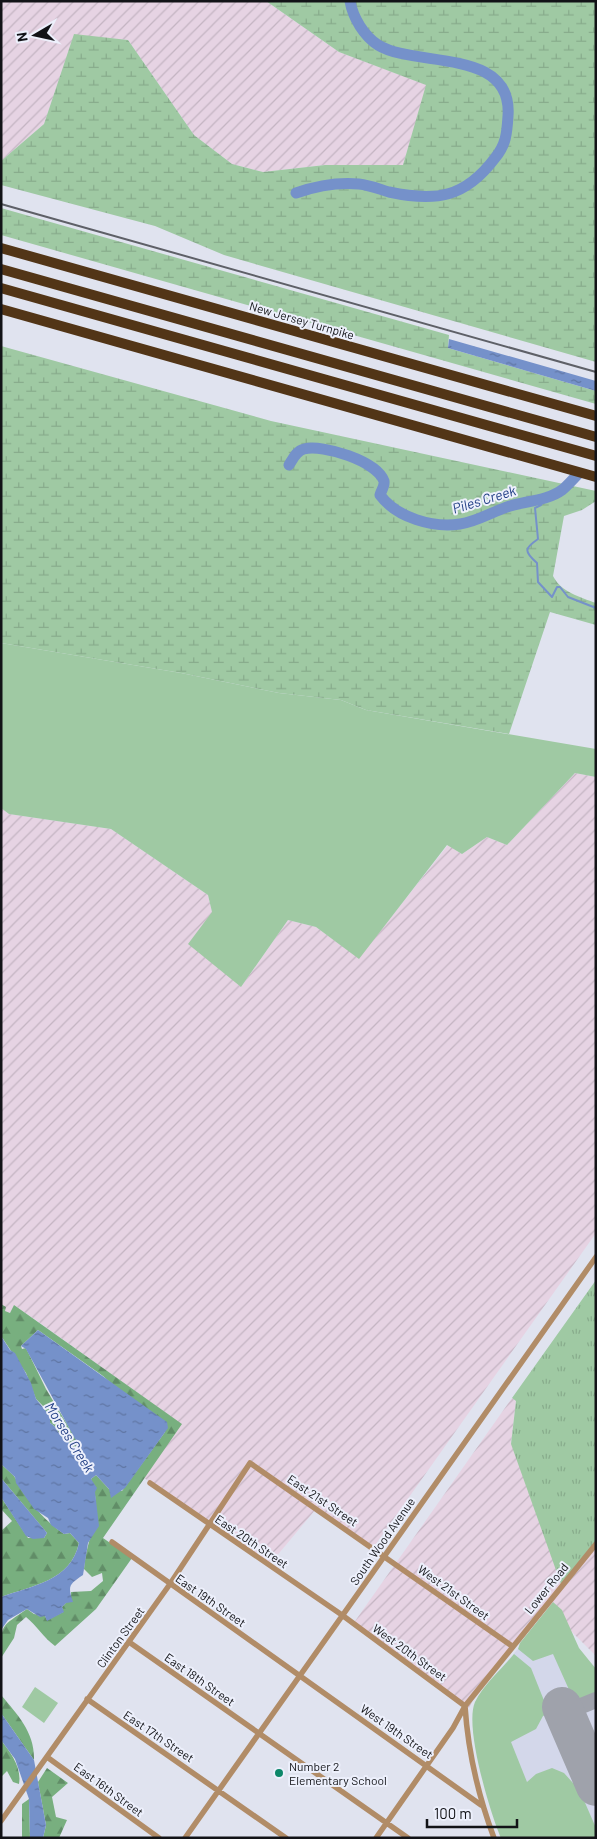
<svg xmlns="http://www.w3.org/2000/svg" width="597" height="1839" viewBox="0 0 597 1839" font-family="Barlow,sans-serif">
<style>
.built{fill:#d3d7ea}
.industrial{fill:url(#industrial-furrows)}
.green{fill:#9fc9a3}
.forest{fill:url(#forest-firs)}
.wetland{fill:url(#wetland-marsh)}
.park{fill:url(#park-tufts)}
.water{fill:url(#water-ripples)}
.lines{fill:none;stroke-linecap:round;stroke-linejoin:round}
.stream{stroke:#7591ca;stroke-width:2}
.river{stroke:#7591ca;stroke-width:11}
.taxiway{stroke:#9fa2ab;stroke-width:16}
.runway{stroke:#9fa2ab;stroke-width:40}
.street{stroke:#b18c67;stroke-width:5.5}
.highway{stroke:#523517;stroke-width:10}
.rail{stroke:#5e6067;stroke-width:2}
.poi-dot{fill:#0d8769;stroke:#edf0fc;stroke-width:2}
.labels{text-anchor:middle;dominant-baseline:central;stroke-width:4;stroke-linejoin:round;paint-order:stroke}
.street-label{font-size:12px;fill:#121317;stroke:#edf0fc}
.poi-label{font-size:12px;fill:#121317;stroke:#edf0fc;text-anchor:start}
.water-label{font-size:14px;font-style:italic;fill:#234086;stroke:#edf0fc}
</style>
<defs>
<pattern id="industrial-furrows" width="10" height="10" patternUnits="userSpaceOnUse" patternTransform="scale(1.25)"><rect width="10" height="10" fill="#e6d3e3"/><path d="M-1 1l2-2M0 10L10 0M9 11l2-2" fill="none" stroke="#c4b4c2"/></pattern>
<pattern id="forest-firs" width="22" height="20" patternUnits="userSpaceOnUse" patternTransform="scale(1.25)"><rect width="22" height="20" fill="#78af7f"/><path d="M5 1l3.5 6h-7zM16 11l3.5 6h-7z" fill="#618d67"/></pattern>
<pattern id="wetland-marsh" width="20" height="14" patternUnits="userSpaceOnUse" patternTransform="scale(1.25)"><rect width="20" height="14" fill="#9fc9a3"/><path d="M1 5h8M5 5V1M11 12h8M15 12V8" fill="none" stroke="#88ac8c"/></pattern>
<pattern id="park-tufts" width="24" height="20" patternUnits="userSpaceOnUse" patternTransform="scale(1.25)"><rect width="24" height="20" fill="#9fc9a3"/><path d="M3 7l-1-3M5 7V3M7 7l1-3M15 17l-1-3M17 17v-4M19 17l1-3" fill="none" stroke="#88ac8c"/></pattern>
<pattern id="water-ripples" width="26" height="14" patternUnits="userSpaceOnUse" patternTransform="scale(1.25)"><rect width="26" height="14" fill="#7591ca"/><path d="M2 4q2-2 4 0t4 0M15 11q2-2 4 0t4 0" fill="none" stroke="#5f75a3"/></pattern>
</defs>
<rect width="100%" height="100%" fill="#e0e3ef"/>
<path class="built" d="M535 1629 585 1657 596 1668V1838H542L492 1720 497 1673Z"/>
<path class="industrial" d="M1 1H266L339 52 427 85 403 165H325L263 172 232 164 194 135 128 40 74 35 44 124 1 161Z
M575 773 596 777V1233L373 1548 316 1509 270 1564 144 1478 181 1424 40 1323 14 1305 10 1313 4 1311 1 1304V808L9 814 111 829 208 895 212 912 241 987 288 920 316 927 359 958 448 845 462 854 487 837 507 845Z
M512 1398 516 1401 511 1444 596 1547V1656L546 1606 479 1688 469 1708 353 1624Z"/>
<path class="green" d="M1 643 181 673 279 693 341 700 366 710 596 749V777L575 773 507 845 487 837 462 854 447 845 359 959 316 927 288 920 241 987 188 944 212 912 208 895 111 829 9 814 1 808Z
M553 1602 562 1610 579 1648 596 1669V1696L575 1703 553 1654 533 1661 518 1649 520 1643Z
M514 1654 531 1668 549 1713 543 1716 536 1729 511 1742 527 1782 536 1774 552 1768 564 1773 573 1783 576 1782 596 1828V1838H501C490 1812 464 1727 475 1702 484 1684 502 1669 514 1654Z
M35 1687 58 1703 44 1723 22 1707Z"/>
<path class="forest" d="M1 1304 6 1307 5 1311 10 1313 14 1305 182 1424 103 1538 132 1558 96 1609 55 1646C43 1637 37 1626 26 1617L17 1625 14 1638 1 1658C1 1623 0 1628 27 1609L34 1614 45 1616 47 1620 63 1612 62 1607 71 1597V1592L91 1591 103 1581 102 1573 92 1577 84 1569C87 1533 104 1517 91 1479L96 1475 109 1489 122 1491 165 1432 103 1376 38 1330 21 1346 22 1349 26 1348 46 1389 91 1464 92 1470 88 1473 68 1441C59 1438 58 1427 50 1423L44 1407 36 1399 26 1373 1 1336Z
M1 1464C5 1468 9 1471 13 1475 17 1479 19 1487 23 1492 34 1508 49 1524 64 1534L70 1533 79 1543C71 1581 31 1586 1 1597V1531L12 1521 1 1509V1497L28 1538H44L47 1533 1 1478Z
M1 1695C18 1715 35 1733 34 1760L1 1713Z
M1 1740C10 1752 22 1767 19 1784L13 1782 7 1771 1 1777Z
M47 1768 68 1783 52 1797 56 1817 67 1820 59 1838H43L46 1825 38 1782Z
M29 1799 30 1838H22V1804Z"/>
<path class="wetland" d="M266 1H596V362L224 255 155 226 1 185V161L44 124 74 34 128 40 194 135 232 164 263 172 325 165H403L426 85 339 52Z
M1 208 449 335 448 348 596 391V404L1 235Z
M1 346 271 421 596 491V501L582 510 564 516 553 576C561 592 580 597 596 603V625L550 612 509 734 366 710 341 700 279 693 181 673 1 643Z"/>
<path class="park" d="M596 1280V1547L562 1587 511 1444 516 1401 512 1398Z"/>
<path class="water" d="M449 339 596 381V391L448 348Z
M38 1330 157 1415 167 1422 168 1428 125 1488 111 1498 109 1489 96 1475 91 1479 97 1488 95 1492 99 1526 88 1543 83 1575C70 1584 67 1585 73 1602L66 1603 62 1607 64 1612 47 1621 45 1616 40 1617 27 1609 8 1620 1 1630V1597C31 1586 71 1581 79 1543L70 1533 64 1534 51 1525 48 1518 34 1509 16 1483 15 1477 1 1464V1336L10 1350 15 1353 31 1383 36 1399 50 1416V1423C58 1427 59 1438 68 1441L88 1472 92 1470 26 1349 21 1346Z
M1 1478 43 1528 47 1533 44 1538 33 1539 26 1536 1 1497Z
M1 1713 34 1760 46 1825 43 1838H30L29 1799 15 1759 1 1740Z"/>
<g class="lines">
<path class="stream" d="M547 497 541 505 535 508 538 539C525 548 523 551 537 563L538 582 552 597 557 587H560L568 597 596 608"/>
<path class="river" d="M296 193C316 186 337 182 359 184 369 185 379 189 389 192 436 202 465 198 495 158 506 145 507 133 508 116 513 47 415 68 378 45 364 36 353 18 350 1
M289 465C293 459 296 451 304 449 323 444 377 461 384 481 385 486 381 491 380 495 397 518 433 528 460 524 476 522 492 512 507 507 524 501 547 501 562 490 568 485 573 479 578 474"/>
<path class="taxiway" d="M564 1713 596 1700"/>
<path class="runway" d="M562 1707 596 1786"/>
<path class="street" d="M150 1483 342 1615 465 1706
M112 1542 481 1805
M129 1642 408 1838
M87 1699 286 1838
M465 1706C468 1752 478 1795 494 1838
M47 1757 159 1838
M1 1821 170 1584 250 1463 512 1646
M185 1838 596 1257
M376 1838 453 1728 465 1706 596 1544"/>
<path class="highway" d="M1 248 596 416
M1 269 596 437
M1 288 596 456
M1 309 596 477"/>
<path class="rail" d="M1 204 596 372"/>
</g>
<circle class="poi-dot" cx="279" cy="1773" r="5"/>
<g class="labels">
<g class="street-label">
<text transform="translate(302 320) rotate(16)">New Jersey Turnpike</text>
<text transform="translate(323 1500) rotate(34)">East 21st Street</text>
<text transform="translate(252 1541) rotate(34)">East 20th Street</text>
<text transform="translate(382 1541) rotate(-55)">South Wood Avenue</text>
<text transform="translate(546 1588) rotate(-51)">Lower Road</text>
<text transform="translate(454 1592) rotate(36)">West 21st Street</text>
<text transform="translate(211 1600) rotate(35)">East 19th Street</text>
<text transform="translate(120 1637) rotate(-54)">Clinton Street</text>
<text transform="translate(410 1652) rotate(36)">West 20th Street</text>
<text transform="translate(200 1679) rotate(35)">East 18th Street</text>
<text transform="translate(397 1731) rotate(35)">West 19th Street</text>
<text transform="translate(159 1736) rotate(34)">East 17th Street</text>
<text transform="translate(109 1789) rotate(36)">East 16th Street</text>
</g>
<g class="poi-label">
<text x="289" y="1766">Number 2<tspan x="289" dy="14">Elementary School</tspan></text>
</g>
<g class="water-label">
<text transform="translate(484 499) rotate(-17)">Piles Creek</text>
<text transform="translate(70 1437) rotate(58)">Morses Creek</text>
</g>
</g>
<rect width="597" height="1839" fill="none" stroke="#121317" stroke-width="5"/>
<g transform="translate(35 35) rotate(261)" stroke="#edf0fc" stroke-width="4" paint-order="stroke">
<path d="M0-4L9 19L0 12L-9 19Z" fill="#121317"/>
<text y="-8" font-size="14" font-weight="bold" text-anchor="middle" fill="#121317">N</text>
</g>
<path d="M427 1819v8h90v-8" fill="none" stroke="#121317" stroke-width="2.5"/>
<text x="434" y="1819" font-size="15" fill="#121317" stroke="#edf0fc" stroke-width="4" paint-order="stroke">100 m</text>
</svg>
